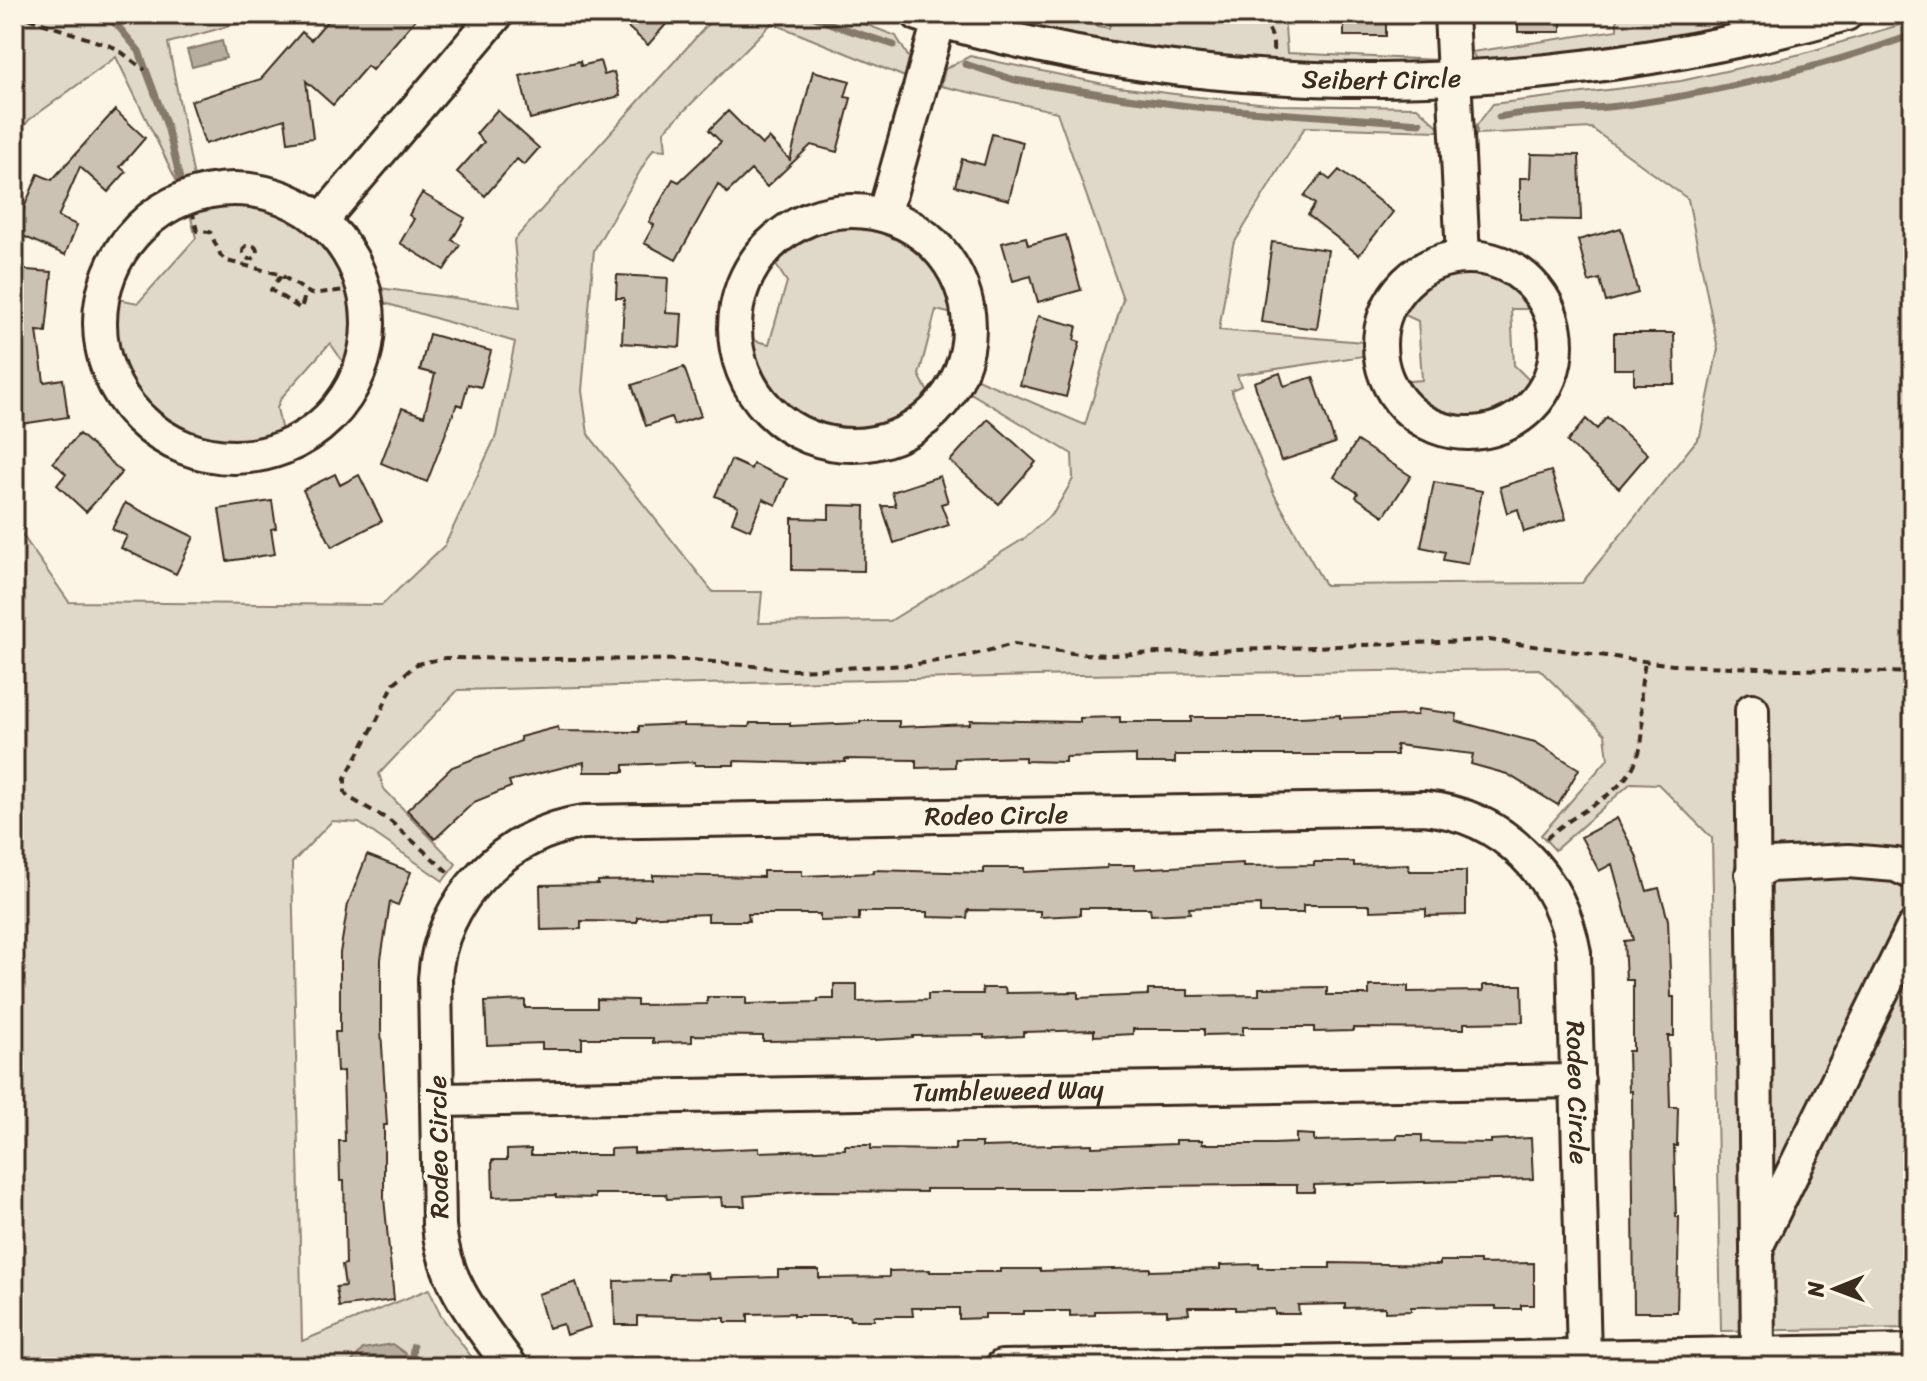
<svg xmlns="http://www.w3.org/2000/svg" width="1927" height="1381" viewBox="0 0 1927 1381" font-family="Sriracha,sans-serif">
<style>
.green{fill:#e0d8c8;stroke:#8e8173;stroke-width:2}
.water{fill:#b7ad9e;stroke:#85796b;stroke-width:2}
.lines{fill:none;stroke-linecap:round;stroke-linejoin:round}
.stream{stroke:#85796b;stroke-width:7}
.building{fill:#ccc2b3;stroke:#3b2a1e;stroke-width:2}
.minor-casing{stroke:#3b2a1e;stroke-width:38}
.path{stroke:#3b2a1e;stroke-width:4;stroke-dasharray:8 6;stroke-linecap:butt}
.minor{stroke:#fcf5e5;stroke-width:32}
.labels{text-anchor:middle;dominant-baseline:central;stroke-width:8;stroke-linejoin:round;paint-order:stroke}
.street-label{font-size:26px;fill:#3b2a1e;stroke:#fcf5e5}
</style>
<rect width="100%" height="100%" fill="#fcf5e5"/>
<filter id="ink" filterUnits="userSpaceOnUse"><feTurbulence type="fractalNoise" baseFrequency=".0125" numOctaves="2"/><feDisplacementMap in="SourceGraphic" scale="16" xChannelSelector="R" yChannelSelector="G"/><feConvolveMatrix kernelMatrix="1 2 1 2 8 2 1 2 1" color-interpolation-filters="sRGB"/></filter>
<g filter="url(#ink)">
<path class="green" d="M14 14H261L253 19 168 43 194 178 178 184 116 57 29 120 14 139Z
M717 14H839L896 36 909 58 905 77 772 23 664 131 666 150 653 149 594 250 582 391 588 434 713 592H762L759 623 890 621 1025 538 1054 512 1073 479 1072 454 969 392 975 378 1085 425 1123 299 1057 112 941 86 945 69 970 56 1118 87 1199 97 1279 105 1417 107 1438 126V131L1305 127 1233 245 1219 330 1363 342V356L1237 375 1241 386 1231 390 1274 494 1325 585 1582 583 1700 436 1718 349 1688 199 1591 128 1477 134V125L1493 104 1681 81 1801 54 1913 21V1328L1721 1331 1712 838 1658 784 1631 783 1555 850 1541 835 1608 759 1605 734 1539 669 1077 675 458 690 379 774 384 789 456 864 443 881 359 823 332 821 292 863 302 1341 429 1289 441 1316 479 1367H14V523L69 602 382 605 445 545 496 436 515 342 381 302 379 288 520 307 514 240Z
M974 14H1034L1109 28 1113 14H1284L1287 53 1438 60 1436 63C1280 71 1125 50 974 14Z
M1617 14H1787C1685 40 1581 52 1478 63L1472 52 1617 30Z
M222 199C246 200 271 201 293 213 346 241 373 312 346 366L330 343 281 398 277 408 283 437C261 443 238 448 215 445 144 435 104 366 113 298L138 303 196 238 188 206Z
M855 220C870 222 884 224 898 230 928 244 959 281 957 315L936 310 919 375 931 398 929 404C911 418 892 432 869 435 852 438 829 434 814 429 782 417 742 375 747 339L769 344 787 282 772 259C799 232 817 224 855 220Z
M1473 265 1510 279 1532 298 1533 309H1511L1514 365 1534 385 1533 391C1523 402 1512 411 1498 418 1464 435 1410 421 1398 382L1422 380 1418 321 1394 310C1412 279 1438 266 1473 265Z"/>
<path class="water" d="M222 41 226 58 192 67 187 50Z
M392 1344 424 1367H347L363 1349Z"/>
<g class="lines">
<path class="stream" d="M102 14 117 25 139 51 167 126 181 183
M807 14 839 27 894 45
M965 64 1015 80 1119 97 1204 108 1420 123
M1499 117C1541 108 1589 111 1633 104 1729 90 1822 67 1913 35
M411 1367 413 1347"/>
</g>
<path class="building" d="M333 14H420L372 70 367 66 333 105 306 81 313 138 288 142 285 119 205 144 191 101 261 79 302 32 311 40Z
M613 14H675L648 45Z
M1344 14H1386V36H1344Z
M1518 14H1561V32H1518Z
M580 61 581 66 600 61 604 75 614 72 620 96 530 119 520 76Z
M813 71 850 81 845 97 851 98 837 152 811 145 767 187 751 170 727 193 718 184 676 260 644 243 654 225 649 222 673 179 679 182 721 142 709 130 728 111 762 145 769 138 790 160Z
M115 110 145 138 120 167 126 172 108 192 80 167 58 217 77 225 65 255 14 232 38 174 52 180Z
M497 110 539 148 524 165 517 159 485 196 457 172 484 142 476 134Z
M992 134 1023 142 1009 200 955 186 962 159 984 165Z
M1531 154 1579 155 1581 220 1520 219V178H1530Z
M1339 170 1393 212 1359 255 1308 215 1315 204 1304 196 1322 174 1330 180Z
M422 193 465 218 452 240 460 245 444 270 400 243 414 219 409 215Z
M1621 228 1638 293 1606 302 1600 279 1589 282 1578 240Z
M1066 235 1081 290 1038 302 1031 276 1013 281 1002 243 1026 237 1028 245Z
M1272 242 1328 250 1317 329 1261 322Z
M14 269 52 272 46 332 37 331 44 382 63 379 68 417 14 425Z
M617 275 668 278 666 313 682 314 680 347 622 343 624 298H616Z
M1038 316 1077 326 1074 340 1080 342 1066 397 1020 385Z
M1614 333H1674L1675 384H1634V369H1614Z
M429 334 491 351 481 387 468 384 462 406 457 404 427 482 381 463 402 408 424 416 435 374 420 370Z
M684 367 701 416 674 425 671 417 646 426 632 385Z
M1280 373 1284 386 1313 377 1335 443 1281 461 1254 382Z
M1607 417 1648 454 1619 488 1567 442 1586 419 1597 429Z
M988 419 1036 462 999 504 950 461Z
M79 434 122 472 86 512 57 485 66 474 53 462Z
M1357 441 1411 476 1384 516 1356 497 1358 493 1334 477Z
M731 460 751 469 753 464 787 479 776 505 763 499 750 530 732 522 738 506 715 496Z
M1551 471 1566 519 1524 532 1518 509 1507 513 1500 487Z
M335 474 340 485 359 475 382 521 332 547 303 490Z
M940 476 948 502 941 504 949 525 894 543 882 506H896L892 492Z
M1434 482 1482 491 1468 564 1443 560 1445 552 1421 547Z
M272 501 276 528 271 529 275 554 227 561 219 509Z
M125 503 194 537 176 574 121 548 127 536 112 529Z
M829 505 865 506 864 571 792 570V518L829 519Z
M1418 709 1457 714 1456 721 1535 742 1579 769 1558 805 1507 774 1471 764 1473 754 1396 745 1397 755H1175V763H1136V755L1065 757V762L1025 761V757L955 759V767L916 768V760L845 759V762L806 763 734 761V765H695V762L624 765V772H584V762L509 781 511 787 474 802 435 839 407 810 452 767 521 741 520 737 558 727 559 731 639 732V726L683 724V726L749 727 750 723H790V726L860 723V721H899V727L970 724V720L1080 722V718L1120 717V722H1191V717H1300L1340 715V718L1417 715Z
M1617 818 1636 855 1647 891 1659 888 1668 920 1671 997H1674V1036H1668L1670 1107H1678L1677 1146H1674L1676 1217H1679L1677 1312H1634L1632 1091H1629L1628 1051H1633V980H1626L1624 941 1633 940 1612 864 1599 871 1581 837Z
M367 855 411 872 398 905 390 902 381 959V1030L387 1125H384V1198L394 1300 339 1307 336 1287 345 1286 342 1265 346 1264 344 1181H340L339 1141H345L343 1071 337 1072 335 1032H340V953L348 904Z
M1314 862H1354V866L1408 864 1409 871H1466V915L1426 916V909L1370 911V905H1303V913H1260V905L1189 908 1190 913 1151 915 1150 908H1080V915L1040 917V911L968 910 967 918 928 917V912H859V920L820 921V914H748L749 921H708V914L637 917V922L581 921V929L541 930 540 885 598 884V881L653 880V875L763 877V871H802V876L874 873V870L984 873V868H1024V872L1107 868V865H1134V869L1243 863V866L1314 865Z
M834 984H857V1002L928 1000V994H983L982 988H1005L1006 993 1078 992V998L1148 995V990H1188V996L1259 995V988L1327 987V995H1369V986H1408V992L1483 991V985H1522L1523 1022 1464 1023V1029L1353 1028V1031L1314 1032V1027H1243V1034L1204 1035V1029H1133V1034L1094 1036V1030L1023 1032V1036L984 1038V1035L913 1036V1038L874 1040 763 1041V1036L692 1035V1042L653 1043V1038H582V1049H542V1043L487 1045 485 1002 525 1000V1008H597V999L637 1000V1005L707 1004V997H746V1004L818 1002V999H834Z
M1296 1134 1314 1135V1141L1397 1139V1135H1422V1142L1491 1143V1140L1531 1138 1533 1179 1314 1185V1192H1297V1185H1257L1147 1186 1108 1189H926V1192L816 1191 744 1196 745 1206H722L721 1197 667 1199 666 1194H595V1198L556 1197V1195L493 1197 492 1160H507V1150L531 1149V1155H610V1149L634 1148V1153L759 1148V1152L845 1149V1145H871V1149L955 1150V1143H982V1147L1092 1144V1147L1176 1144V1140H1202V1144H1273L1296 1143Z
M1440 1261H1480V1264L1534 1263V1305H1521V1309H1496V1306L1411 1307V1311L1385 1312V1307L1345 1308V1304L1298 1305 1299 1314H1275L1274 1309 1235 1310V1307H1188L1189 1314 1167 1315V1310L1095 1311V1315L1070 1316V1311H1023V1314H985V1318L959 1319V1308H912L913 1316H874V1320H850L849 1316H794V1313L748 1314V1322H725V1318L637 1316V1325H615L614 1281 669 1280V1274L708 1273 709 1279 778 1277V1270H819V1278L889 1277V1271L930 1270V1272H1000V1269H1040V1271L1150 1268V1271L1220 1269V1265L1259 1264V1268H1330V1263L1440 1265Z
M576 1282 590 1327 566 1335 563 1324 548 1328 538 1294Z"/>
<g class="lines">
<g class="minor-casing">
<g id="minor">
<path id="s1" d="M918 14C1220 106 1544 98 1846 14"/>
<path d="M1451 14 1463 257"/>
<circle cx="234" cy="323" r="134"/>
<circle cx="852" cy="328" r="117"/>
<path d="M884 215 941 14"/>
<path d="M321 221 497 14"/>
<circle cx="1468" cy="345" r="88"/>
<path d="M1752 710 1758 1354"/>
<path d="M1752 874 1770 865 1848 861 1896 865 1913 873"/>
<path id="s2" d="M438 1100 1578 1081"/>
<path d="M1759 1241 1913 928"/>
<path id="s3" d="M511 1367C478 1322 443 1282 439 1225L435 979C439 900 507 832 584 822L1424 808C1503 815 1561 876 1574 953L1584 1357"/>
<path d="M1002 1367 1913 1351"/>
</g>
</g>
<path class="path" d="M15 14 116 48 145 70
M1231 14C1255 17 1275 22 1273 51
M189 197 197 231 210 232 221 256 227 261 279 274 311 294 363 288
M243 252a7 7 0 1 1 14 0a7 7 0 1 1-14 0Z
M281 276 271 290 301 309 306 292
M1546 839C1582 804 1635 796 1642 738 1644 725 1641 712 1641 700 1640 687 1643 675 1645 662
M448 872 389 820 348 797 345 792V778L377 720 394 683 417 664 445 658 693 660 794 670 911 665 963 657 1014 644 1079 654 1110 655 1489 640 1673 665 1913 673"/>
<use href="#minor" class="minor"/>
</g>
</g>
<g class="labels">
<g class="street-label">
<text stroke="none"><textPath href="#s1" startOffset="470">Seibert Circle</textPath></text>
<text stroke="none"><textPath href="#s3" startOffset="1054">Rodeo Circle</textPath></text>
<text stroke="none"><textPath href="#s2" startOffset="570">Tumbleweed Way</textPath></text>
<text stroke="none"><textPath href="#s3" startOffset="1846">Rodeo Circle</textPath></text>
<text transform="translate(438 1147) rotate(-91)">Rodeo Circle</text>
</g>
</g>
<rect width="1927" height="1381" fill="none" stroke="#fcf5e5" stroke-width="48"/>
<rect x="24" y="24" width="1879" height="1333" fill="none" stroke="#3b2a1e" stroke-width="3" filter="url(#ink)"/>
<g transform="translate(1835 1289) rotate(269)" stroke="#fcf5e5" stroke-width="6" paint-order="stroke">
<path d="M0-6L14 30L0 20L-14 30Z" fill="#3b2a1e"/>
<text y="-12" font-size="22" font-weight="bold" text-anchor="middle" fill="#3b2a1e">N</text>
</g>
</svg>
